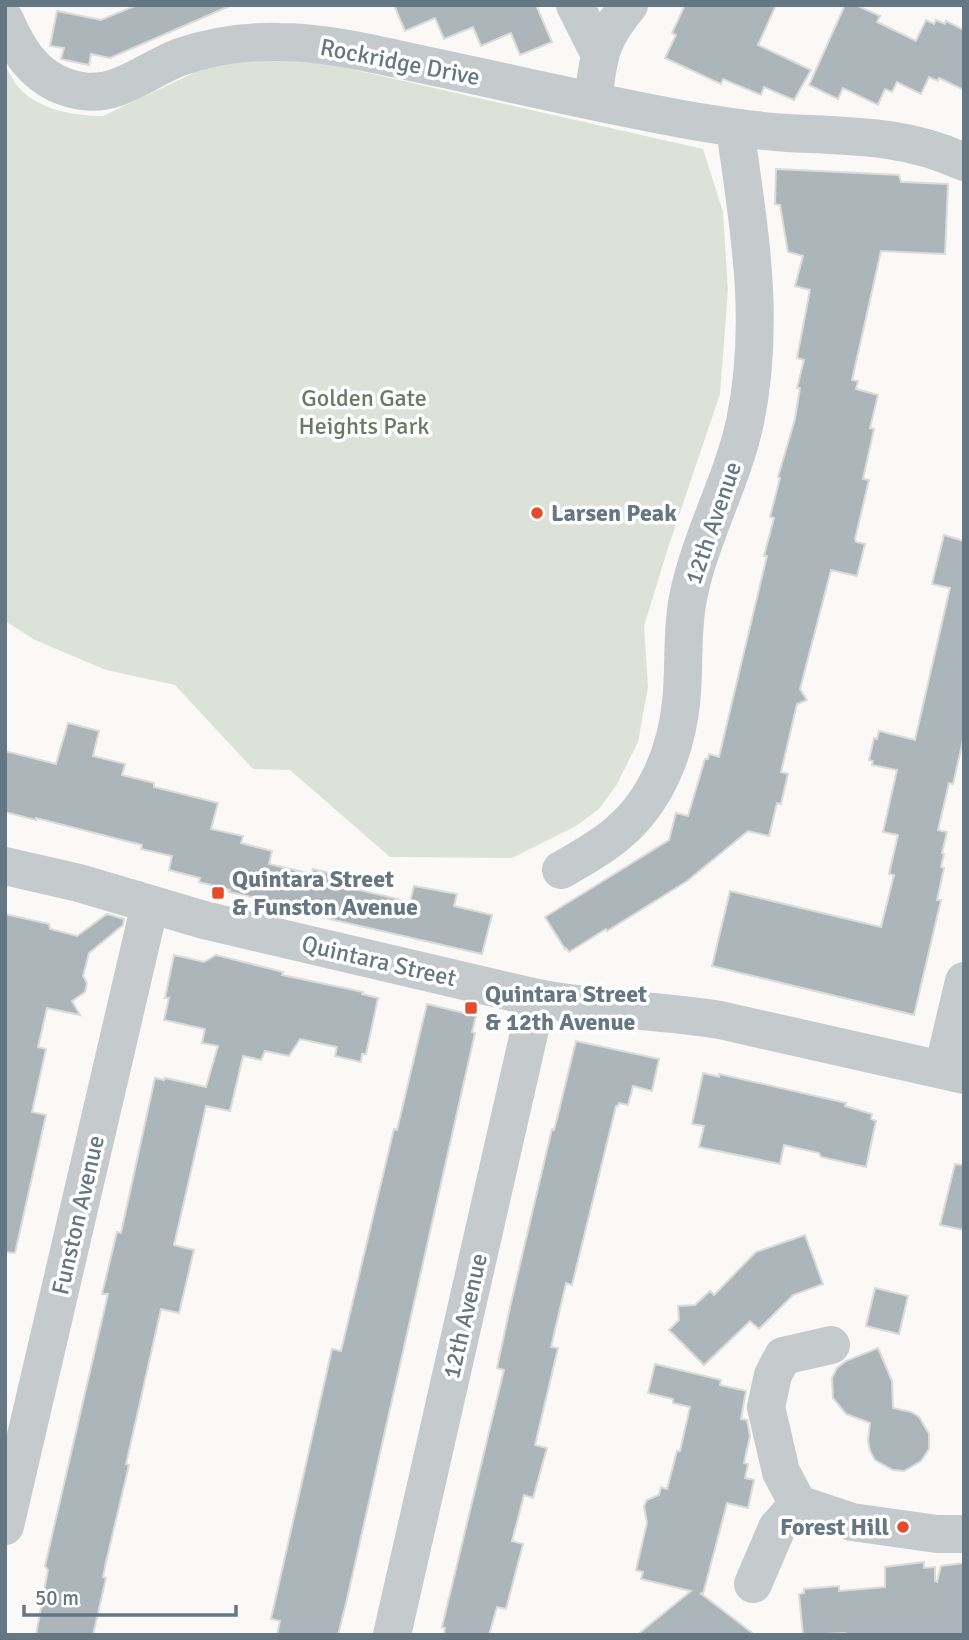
<svg xmlns="http://www.w3.org/2000/svg" width="969" height="1640" viewBox="0 0 969 1640" font-family="Signika,sans-serif">
<style>
.green{fill:#dce2d8}
.building{fill:#acb5ba;stroke:#dbdbd9;stroke-width:2}
.lines{fill:none;stroke-linecap:round;stroke-linejoin:round}
.minor{stroke:#c5cacd;stroke-width:38}
.poi-dot{fill:#e54c2c;stroke:#fff;stroke-width:2.5}
.labels{text-anchor:middle;dominant-baseline:central;stroke-width:7;stroke-linejoin:round;paint-order:stroke}
.street-label{font-size:24px;fill:#647783;stroke:#fff}
.park-label{font-size:24px;fill:#697a63;stroke:#fff}
.poi-label{font-size:24px;font-weight:bold;fill:#647783;stroke:#fff;text-anchor:start}
</style>
<rect width="100%" height="100%" fill="#faf9f7"/>
<path class="green" d="M243 58H277L333 65 703 149 723 212 728 290 720 394 668 548 644 626 648 687 638 742 617 784 599 809 576 826 512 858 390 857 290 770 253 769 175 685 106 670 35 640 5 621V66C10 73 14 83 20 89 40 110 75 116 103 116L202 69Z"/>
<path class="building" d="M137 5H232L110 58 91 54 89 65 61 59 64 48 50 46 57 11 101 20Z
M394 5H536L552 42 520 55 511 33 481 46 473 27 444 39 435 18 405 31Z
M685 5H776L758 45 811 70 794 100 764 87 761 95 723 79 721 84 665 58 676 35 672 33Z
M845 5H856L880 16 877 22 916 41 926 20 934 24 936 20 945 24 946 21 964 30V90L939 78 938 81 929 77 921 94 897 82 892 92 885 89 878 105 843 88 838 99 809 85Z
M776 169 899 175 901 182 948 184 945 254 881 251 852 380 858 381 856 389 878 395 870 428 874 429 863 479 869 480 855 539 856 542 865 544 857 576 831 570 800 689 807 700 797 704 781 772 788 774 781 804 777 803 769 836 748 831 687 881 607 931 606 929 569 952 566 948 565 949 545 917 669 840 676 813 688 816 705 759H708L709 754 719 757 767 556H764L774 518 770 517 780 478 778 477 795 419 800 388H797L804 360 797 358 810 290 795 286 803 256 788 252 780 205 775 204Z
M944 535 964 541V736L953 784 949 783 938 830 947 832 942 853 944 854 941 867 944 868 937 900H941L914 1015 712 966 730 891 881 927 894 875 889 874 898 835 883 832 897 770 872 765 873 761 869 760 874 738 877 739 879 731 915 740 950 588 932 584Z
M68 723 99 731 93 756 125 764 122 775 154 783V787L218 803 211 829 243 836 241 843 272 851 269 864 312 874 313 869 357 880 355 889 410 902 414 886 457 894 454 906 492 915 482 954 260 903V899L229 892 230 890 199 882 200 878 169 870 172 856 141 849 142 845 36 818V820L5 812V751L56 764Z
M5 914 49 924 50 929 77 936 107 914 124 919 123 925 89 953 83 976 87 983 85 992 72 1001 80 1015 47 1008 38 1047 46 1049 32 1112 46 1115 15 1253 5 1252Z
M174 955 204 962 216 955 283 972 282 975 363 992 362 994 378 998 366 1054H362L361 1062 335 1056 337 1047 300 1039 289 1056 265 1051 261 1060 243 1056 230 1111 206 1106 174 1245 194 1250 179 1313 161 1309 126 1464 129 1465 106 1562 103 1577 106 1578 93 1635H36L48 1570 45 1566 108 1294H102L117 1232 121 1233 155 1078 164 1080 165 1078 206 1087 218 1046 202 1043 205 1029 164 1020 169 998H165Z
M427 1004 476 1016 472 1032 475 1033 347 1599 338 1635H277L280 1621 271 1619 332 1349 341 1351 394 1129 397 1130Z
M576 1041 659 1059 652 1091 633 1086 628 1105 619 1103 618 1106H616L572 1285 566 1283 551 1347 558 1348 535 1445 547 1448 533 1498 524 1495 512 1541 523 1544 506 1609 497 1607 489 1635H444L445 1628 442 1627 504 1370 497 1368 511 1303 552 1129 554 1130 558 1115Z
M703 1073 719 1077V1074L846 1103 845 1106 872 1114 871 1119 876 1121 866 1167 821 1157 819 1153 784 1145 780 1164 699 1147 704 1126 692 1124Z
M955 1164 964 1165V1230L940 1225Z
M805 1235 823 1284 793 1295 759 1329 750 1321 704 1365 669 1330 679 1320 678 1306 695 1305 710 1291 714 1295 756 1252Z
M875 1288 908 1296 899 1334 866 1326Z
M878 1348 892 1381 893 1408 911 1412 919 1417 929 1434V1449L921 1461 904 1471 893 1470 875 1460 870 1451 868 1441 870 1423 846 1414 833 1398 832 1378 837 1368 846 1361Z
M655 1364 721 1380 720 1385 746 1391 741 1419 747 1420 750 1436 744 1463 748 1464 745 1478 754 1480 748 1508 727 1503 703 1594 700 1593 755 1635H637L691 1591 641 1579 643 1572 636 1570 647 1523 644 1506 647 1500 659 1495 661 1487 667 1489 677 1451H680L690 1407 673 1403V1399L648 1393Z
M924 1562V1568L935 1567V1581L937 1582 941 1566 964 1563V1635H846L845 1633 803 1635 799 1594 804 1593V1589L839 1586V1591L885 1587V1567Z"/>
<g class="lines">
<path class="minor" d="M575 5 599 53
M5 20C20 56 41 85 82 91 118 97 148 69 180 57 212 46 245 41 279 42 328 42 377 55 425 65 516 84 607 106 699 122 729 127 758 131 788 133 850 136 906 135 964 162
M593 100C599 56 599 41 629 5
M5 866 79 883 204 920 537 998C598 1010 659 1010 720 1020L964 1075
M561 870C580 859 601 848 618 833 656 801 676 751 681 703 685 668 681 633 688 598 700 537 732 482 745 422 766 320 749 229 735 128
M943 1070 964 981
M831 1345 783 1356 773 1375 766 1407 781 1472 798 1504 852 1522 937 1534H964
M5 1526 150 904
M753 1584 777 1528 798 1504
M392 1635 537 998"/>
</g>
<g class="poi-dot">
<circle cx="537" cy="513" r="7"/>
<rect x="211" y="886" width="14" height="14" rx="3.5"/>
<rect x="464" y="1001" width="14" height="14" rx="3.5"/>
<circle cx="903" cy="1527" r="7"/>
</g>
<g class="labels">
<g class="street-label">
<text transform="translate(400 62) rotate(11)">Rockridge Drive</text>
<text transform="translate(713 523) rotate(-71)">12th Avenue</text>
<text transform="translate(379 961) rotate(13)">Quintara Street</text>
<text transform="translate(78 1215) rotate(-77)">Funston Avenue</text>
<text transform="translate(465 1316) rotate(-77)">12th Avenue</text>
</g>
<g class="park-label">
<text x="364" y="398">Golden Gate<tspan x="364" dy="28">Heights Park</tspan></text>
</g>
<g class="poi-label">
<text x="551" y="513">Larsen Peak</text>
<text x="232" y="879">Quintara Street<tspan x="232" dy="28">&amp; Funston Avenue</tspan></text>
<text x="485" y="994">Quintara Street<tspan x="485" dy="28">&amp; 12th Avenue</tspan></text>
<text x="889" y="1527" text-anchor="end">Forest Hill</text>
</g>
</g>
<rect width="969" height="1640" fill="none" stroke="#647783" stroke-width="14"/>
<path d="M24 1605v10h212v-10" fill="none" stroke="#647783" stroke-width="3.5"/>
<text x="35" y="1605" font-size="21" fill="#647783" stroke="#ffffff" stroke-width="5" paint-order="stroke">50 m</text>
</svg>
